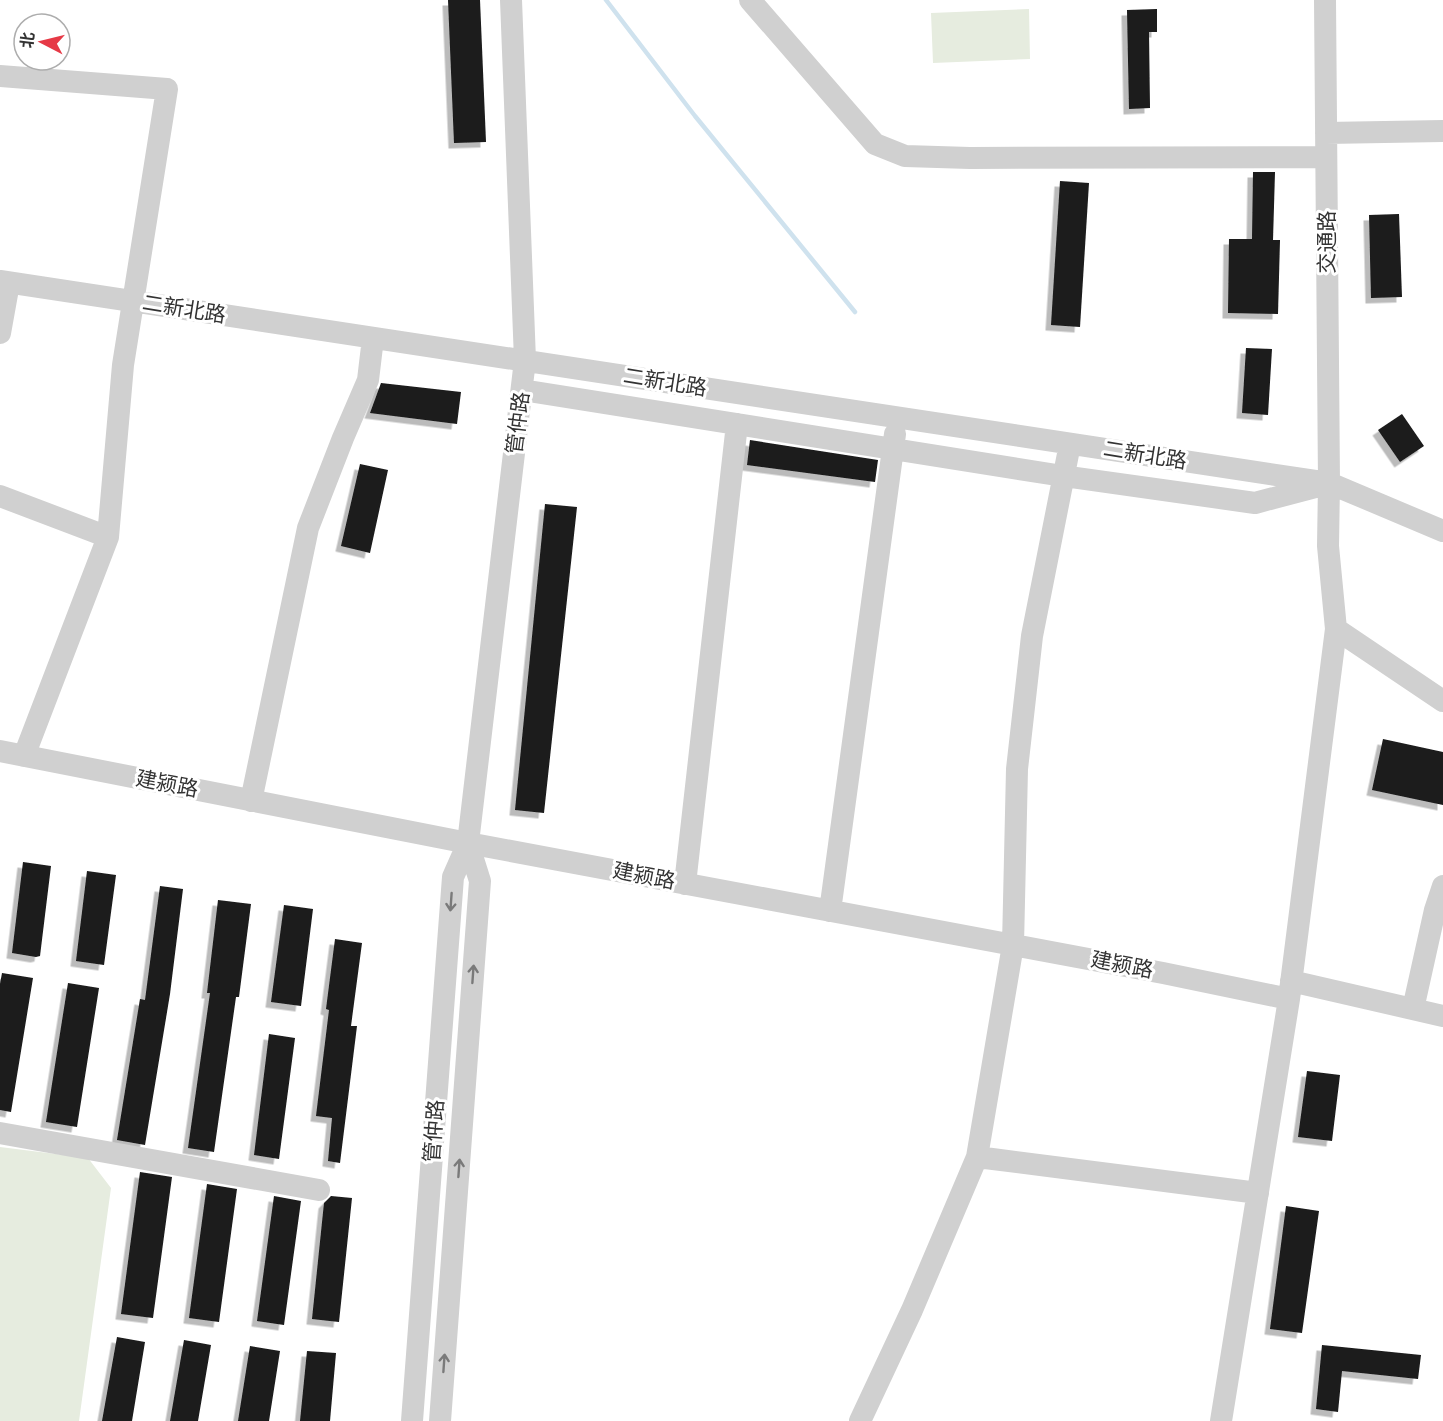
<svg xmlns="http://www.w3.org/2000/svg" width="1443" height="1421" viewBox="0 0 1443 1421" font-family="'Nunito Sans','Noto Sans SC',sans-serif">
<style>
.green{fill:#e6ecdf}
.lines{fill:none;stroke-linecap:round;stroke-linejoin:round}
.stream{stroke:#cfe2ee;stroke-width:4.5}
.building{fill:#1a1a1a;filter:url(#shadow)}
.minor{stroke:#d0d0d0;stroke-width:22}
.oneway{stroke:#7a7a7a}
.labels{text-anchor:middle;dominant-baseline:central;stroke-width:6;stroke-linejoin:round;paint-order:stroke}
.street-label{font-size:21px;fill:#333;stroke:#fff}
</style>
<defs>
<filter id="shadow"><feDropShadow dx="-5.5" dy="5.5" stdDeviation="0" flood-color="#0004"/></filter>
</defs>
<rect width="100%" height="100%" fill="#fff"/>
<path class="green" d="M1029 9 1030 59 933 63 931 13Z
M0 1147 88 1158 111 1188 79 1421H0Z"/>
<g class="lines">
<path class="stream" d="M606 0 695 116 855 312"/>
</g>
<path class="building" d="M448 0H480L486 142 454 143Z
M1157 9V32H1149L1150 108 1129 109 1127 10Z
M1253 172H1275L1273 240H1280L1278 314 1228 313 1229 239H1252Z
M1060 181 1089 183 1080 327 1051 325Z
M1399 214 1402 297 1371 298 1369 215Z
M1246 348 1272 349 1268 415 1242 413Z
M381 383 461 392 457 424 370 413Z
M1402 414 1424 446 1400 462 1378 430Z
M750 440 878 460 875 482 747 465Z
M360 464 388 470 370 553 341 546Z
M545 504 577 507 544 813 515 810Z
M1383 739 1443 752V805L1372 790Z
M23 862 51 866 40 956 36 957 12 953Z
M87 871 116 875 104 965 76 961Z
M160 886 183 889 170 994 145 1145 117 1140 140 999 145 1000Z
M218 900 251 904 239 997H236L214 1152 188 1148 210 993H207Z
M284 905 313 909 301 1006 271 1002Z
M335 939 362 943 351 1026H357L340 1163 328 1161 332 1118 316 1116 329 1010 326 1009Z
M2 973 33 978 11 1112 0 1110V984Z
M68 983 99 988 77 1127 46 1122Z
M269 1034 295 1038 279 1159 254 1155Z
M1307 1071 1340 1075 1332 1141 1298 1137Z
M140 1172 172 1177 153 1318 121 1314Z
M207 1184 237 1189 219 1322 189 1318Z
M274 1196 301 1201 284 1325 257 1321Z
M331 1196 352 1198 339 1322 312 1319 324 1203Z
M1286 1206 1319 1211 1302 1333 1270 1329Z
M117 1337 145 1342 132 1421H102Z
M184 1340 211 1345 198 1421H170Z
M1322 1345 1421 1355 1418 1379 1342 1371 1338 1412 1316 1409Z
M250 1346 280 1351 269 1421H238Z
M307 1351 336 1353 330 1421H300Z"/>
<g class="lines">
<path class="minor" d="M750 0 875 144 905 156 970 158 1326 157
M0 76 167 89 123 365 108 537 24 756
M1326 133 1443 131
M0 281 1329 483 1443 531
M0 333 9 283
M522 390 1063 476 1255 503 1319 486
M0 496 108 537
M1336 629 1443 701
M0 751 468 843 1163 973 1289 999
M251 801 308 528 343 438 368 380 373 338
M468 843 525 360 511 0
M685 884 737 424
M830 911 895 434
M1291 981 1443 1016
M1413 1009 1435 910 1443 886
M0 1133 319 1190
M977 1157 1258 1193
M412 1421 453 877 468 843 480 881 440 1421
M860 1421 912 1310 977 1157 1013 945 1017 769 1032 636 1070 444
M1221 1421 1289 999 1336 629 1328 546 1329 483 1325 0"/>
</g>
<defs><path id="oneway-shaft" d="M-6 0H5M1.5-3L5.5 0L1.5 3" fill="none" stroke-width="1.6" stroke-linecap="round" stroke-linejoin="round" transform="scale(1.5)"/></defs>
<g class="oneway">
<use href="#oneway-shaft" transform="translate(451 902) rotate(94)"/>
<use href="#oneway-shaft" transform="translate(473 974) rotate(-86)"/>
<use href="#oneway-shaft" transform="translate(459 1168) rotate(-86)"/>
<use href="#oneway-shaft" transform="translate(444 1363) rotate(-86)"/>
</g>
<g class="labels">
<g class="street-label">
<text transform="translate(1327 242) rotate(-90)">交通路</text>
<text transform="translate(184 309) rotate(9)">二新北路</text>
<text transform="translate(665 382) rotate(9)">二新北路</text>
<text transform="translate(518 423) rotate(-83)">管仲路</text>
<text transform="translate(1145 455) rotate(9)">二新北路</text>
<text transform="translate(167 784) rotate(11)">建颍路</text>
<text transform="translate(644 876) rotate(11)">建颍路</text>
<text transform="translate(1122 965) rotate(11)">建颍路</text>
<text transform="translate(434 1131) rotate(-86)">管仲路</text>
</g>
</g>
<g transform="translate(42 42) rotate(277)"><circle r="28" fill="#ffffff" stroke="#adadad" stroke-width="1.5"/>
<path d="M0-4.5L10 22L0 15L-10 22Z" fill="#e63946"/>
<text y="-9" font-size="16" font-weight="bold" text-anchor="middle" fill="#333333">北</text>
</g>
</svg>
